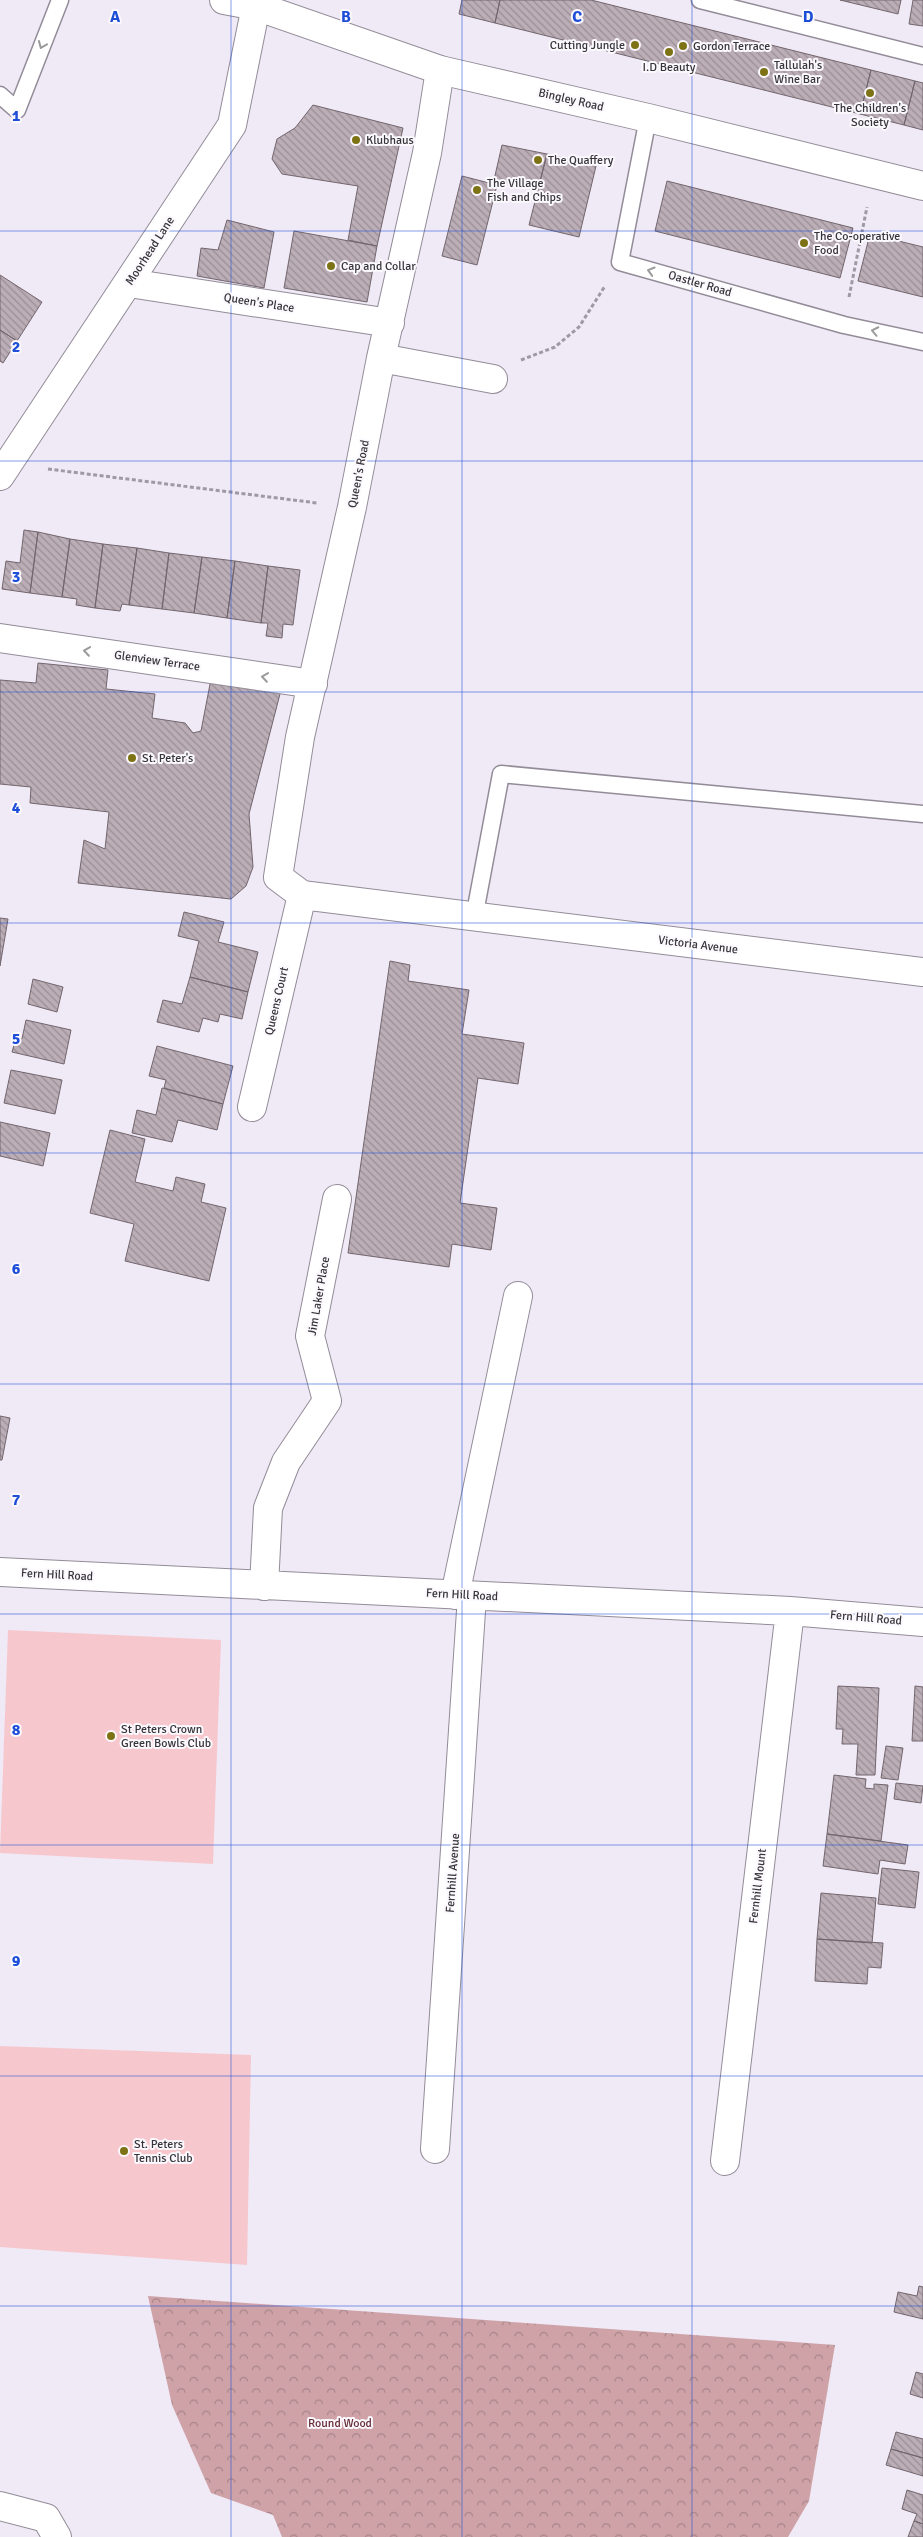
<svg xmlns="http://www.w3.org/2000/svg" width="923" height="2537" viewBox="0 0 923 2537" font-family="Signika,sans-serif">
<style>
.forest{fill:url(#forest-crowns)}
.pitch{fill:#f6c8cd}
.building{fill:url(#building-back-hatch);stroke:#72666e}
.lines{fill:none;stroke-linecap:round;stroke-linejoin:round}
.service-casing{stroke:#938c98;stroke-width:19}
.minor-casing{stroke:#938c98;stroke-width:30}
.tertiary-casing{stroke:#938c98;stroke-width:30}
.trunk-casing{stroke:#938c98;stroke-width:30}
.path{stroke:#9e9aa3;stroke-width:3;stroke-dasharray:4 2.5;stroke-linecap:butt}
.service{stroke:#fff;stroke-width:16}
.minor{stroke:#fff;stroke-width:28}
.tertiary{stroke:#fff;stroke-width:28}
.trunk{stroke:#fff;stroke-width:28}
.oneway{stroke:#9b9a9c}
.grid{fill:none;stroke:#1d4ed8;stroke-width:1;stroke-opacity:0.55}
.poi-dot{fill:#7d7214;stroke:#fbf8fe;stroke-width:2}
.labels{text-anchor:middle;dominant-baseline:central;stroke-width:4;stroke-linejoin:round;paint-order:stroke}
.poi-label{font-size:12px;fill:#37353a;stroke:#fbf8fe;text-anchor:start}
.street-label{font-size:12px;fill:#37353a;stroke:#fbf8fe}
.park-label{font-size:12px;fill:#662c36;stroke:#fbf8fe}
.grid-label{font-size:16px;text-anchor:middle;font-weight:bold;fill:#1d4ed8;stroke:#fbf8fe;stroke-width:4;stroke-linejoin:round;paint-order:stroke}
</style>
<defs>
<pattern id="forest-crowns" width="20" height="18" patternUnits="userSpaceOnUse" patternTransform="scale(1.25)"><rect width="20" height="18" fill="#cea2a7"/><path d="M2 6a3 3 0 1 1 6 0M12 15a3 3 0 1 1 6 0" fill="none" stroke="#a88589"/></pattern>
<pattern id="building-back-hatch" width="6" height="6" patternUnits="userSpaceOnUse" patternTransform="scale(1.25)"><rect width="6" height="6" fill="#bcaeb6"/><path d="M-1 5l2 2M0 0l6 6M5-1l2 2" fill="none" stroke="#9a8e95"/></pattern>
</defs>
<rect width="100%" height="100%" fill="#f0e9f6"/>
<path class="forest" d="M148 2296 835 2345 809 2501 788 2537H282L273 2515 211 2493 172 2405Z"/>
<path class="pitch" d="M8 1630 221 1640 213 1864 0 1853Z
M0 2046 251 2055 247 2265 0 2247Z"/>
<path class="building" d="M462 0H500L495 23 459 14Z
M500 0H591L871 70 860 114 495 23Z
M840 0H901L898 14Z
M913 0H923V26L909 24Z
M871 70 915 81 904 125 860 114Z
M915 81 923 83V130L904 125Z
M313 105 403 128 377 246 348 240 358 186 282 174 272 159 277 139 295 128Z
M502 145 547 154 538 189 494 180Z
M547 154 596 166 579 237 529 225Z
M462 176 497 185 477 265 442 256Z
M667 181 853 228 840 278 655 231Z
M227 220 274 232 264 288 197 276 201 248 218 250Z
M294 231 377 246 367 302 284 288Z
M870 234 923 247V297L858 281Z
M0 275 42 302 17 341 0 330Z
M0 330 17 341 3 363 0 361Z
M24 530 38 532 30 593 2 589 6 561 20 563Z
M38 532 70 539 62 597 30 593Z
M70 539 103 544 95 608 76 605 77 599 62 597Z
M103 544 137 548 129 605 122 604 120 611 95 608Z
M137 548 169 553 162 609 129 605Z
M169 553 202 557 194 613 162 609Z
M202 557 235 561 227 618 194 613Z
M235 561 268 566 261 623 227 618Z
M268 566 300 570 293 625 283 624 282 638 266 636 268 623H261Z
M38 663 108 670 106 689 155 694 152 718 185 723 193 733 201 731 211 679 281 690 249 814 253 867 246 886 231 899 78 883 84 840 105 849 109 812 30 803 31 787 0 784V680L36 683Z
M184 912 224 922 218 942 258 952 248 992 190 977 199 941 178 936Z
M0 918 8 919 0 966Z
M390 961 410 965 408 981 469 990 462 1034 524 1043 518 1084 478 1078 460 1203 497 1208 491 1250 452 1244 449 1267 348 1253Z
M190 977 248 992 242 1019 220 1014 218 1022 203 1018 199 1032 157 1022 163 1000 182 1004Z
M33 979 63 987 57 1012 28 1004Z
M26 1020 71 1030 64 1064 12 1052 16 1038 22 1039Z
M157 1046 233 1066 223 1104 164 1088 166 1080 149 1076Z
M11 1070 62 1080 55 1114 4 1103Z
M162 1088 223 1104 217 1130 178 1120 172 1142 132 1133 137 1110 156 1115Z
M0 1122 50 1133 43 1166 0 1156Z
M110 1130 145 1139 135 1182 173 1191 176 1177 205 1184 201 1202 226 1208 209 1281 125 1261 134 1224 90 1213Z
M0 1416 10 1418 2 1460H0Z
M838 1686 879 1688 875 1775H856L858 1744H842L843 1729H836Z
M915 1686 923 1687V1741H912Z
M886 1746 903 1748 898 1780 881 1778Z
M834 1775 866 1779 865 1788 874 1789V1784L888 1785 881 1841 827 1834Z
M896 1783 923 1786 921 1803 894 1799Z
M827 1834 908 1845 905 1864 880 1860 878 1874 823 1866Z
M882 1868 919 1872 915 1908 878 1904Z
M821 1893 876 1898 872 1943 817 1939Z
M817 1939 883 1943 881 1968 868 1967 867 1984 815 1981Z
M919 2286 923 2287V2319L894 2312 898 2292 917 2296Z
M916 2372 923 2374V2398L910 2394Z
M896 2432 923 2439V2458L891 2449Z
M891 2449 923 2458V2476L886 2465Z
M907 2490 923 2495V2524L914 2521 917 2514 902 2509Z
M914 2521 923 2524V2537H908Z"/>
<g class="lines">
<g class="service-casing">
<path id="service" d="M700 0 923 56
M0 95 17 110 60 0
M648 118 620 262 844 325 923 342
M474 918 501 774 923 814"/>
</g>
<g class="minor-casing">
<path id="minor" d="M440 70 427 153 381 358 352 507 300 737 278 877 302 895 923 972
M129 283 390 323
M381 358 493 379
M0 638 313 684
M252 1107 302 895
M0 1572 790 1611 923 1622
M264 1586 268 1508 286 1462 327 1401 310 1336 337 1199
M455 1595 518 1296
M435 2149 472 1596
M725 2161 790 1611
M0 2506 46 2518 57 2537"/>
</g>
<g class="tertiary-casing">
<path id="tertiary" d="M0 476 232 125 256 6"/>
</g>
<g class="trunk-casing">
<path id="trunk" d="M224 0 256 6 440 70 648 118 923 186"/>
</g>
<path class="path" d="M849 297 867 207
M521 360 555 347 579 327 605 286
M48 469 317 503"/>
<use href="#service" class="service"/>
<use href="#minor" class="minor"/>
<use href="#tertiary" class="tertiary"/>
<use href="#trunk" class="trunk"/>
</g>
<defs><path id="oneway-chevron" d="M-2-3.5L2.5 0L-2 3.5" fill="none" stroke-width="1.6" stroke-linecap="round" stroke-linejoin="round" transform="scale(1.25)"/></defs>
<g class="oneway">
<use href="#oneway-chevron" transform="translate(42 45) rotate(112)"/>
<use href="#oneway-chevron" transform="translate(651 271) rotate(-164)"/>
<use href="#oneway-chevron" transform="translate(875 331) rotate(-168)"/>
<use href="#oneway-chevron" transform="translate(87 651) rotate(-172)"/>
<use href="#oneway-chevron" transform="translate(265 677) rotate(-172)"/>
</g>
<path class="grid" d="M231 0V2537M462 0V2537M692 0V2537M0 231H923M0 461H923M0 692H923M0 923H923M0 1153H923M0 1384H923M0 1614H923M0 1845H923M0 2076H923M0 2306H923"/>
<g class="poi-dot">
<circle cx="635" cy="45" r="5"/>
<circle cx="683" cy="46" r="5"/>
<circle cx="669" cy="52" r="5"/>
<circle cx="764" cy="72" r="5"/>
<circle cx="870" cy="93" r="5"/>
<circle cx="356" cy="140" r="5"/>
<circle cx="538" cy="160" r="5"/>
<circle cx="477" cy="190" r="5"/>
<circle cx="804" cy="243" r="5"/>
<circle cx="331" cy="266" r="5"/>
<circle cx="132" cy="758" r="5"/>
<circle cx="111" cy="1736" r="5"/>
<circle cx="124" cy="2151" r="5"/>
</g>
<g class="labels">
<g class="poi-label">
<text x="625" y="45" text-anchor="end">Cutting Jungle</text>
<text x="693" y="46">Gordon Terrace</text>
<text x="774" y="65">Tallulah's<tspan x="774" dy="14">Wine Bar</tspan></text>
<text x="669" y="67" text-anchor="middle">I.D Beauty</text>
<text x="870" y="108" text-anchor="middle">The Children's<tspan x="870" dy="14">Society</tspan></text>
<text x="366" y="140">Klubhaus</text>
<text x="548" y="160">The Quaffery</text>
<text x="487" y="183">The Village<tspan x="487" dy="14">Fish and Chips</tspan></text>
<text x="814" y="236">The Co-operative<tspan x="814" dy="14">Food</tspan></text>
<text x="341" y="266">Cap and Collar</text>
<text x="142" y="758">St. Peter's</text>
<text x="121" y="1729">St Peters Crown<tspan x="121" dy="14">Green Bowls Club</tspan></text>
<text x="134" y="2144">St. Peters<tspan x="134" dy="14">Tennis Club</tspan></text>
</g>
<g class="street-label">
<text transform="translate(571 100) rotate(13)">Bingley Road</text>
<text transform="translate(150 251) rotate(-57)">Moorhead Lane</text>
<text transform="translate(700 284) rotate(16)">Oastler Road</text>
<text transform="translate(259 303) rotate(9)">Queen's Place</text>
<text transform="translate(359 474) rotate(-79)">Queen's Road</text>
<text transform="translate(157 661) rotate(8)">Glenview Terrace</text>
<text transform="translate(698 945) rotate(7)">Victoria Avenue</text>
<text transform="translate(277 1001) rotate(-77)">Queens Court</text>
<text transform="translate(319 1296) rotate(-80)">Jim Laker Place</text>
<text transform="translate(57 1575) rotate(3)">Fern Hill Road</text>
<text transform="translate(462 1595) rotate(3)">Fern Hill Road</text>
<text transform="translate(866 1618) rotate(5)">Fern Hill Road</text>
<text transform="translate(453 1873) rotate(-86)">Fernhill Avenue</text>
<text transform="translate(758 1886) rotate(-83)">Fernhill Mount</text>
</g>
<g class="park-label">
<text x="340" y="2423">Round Wood</text>
</g>
</g>
<g class="grid-label">
<text x="115" y="22">A</text>
<text x="346" y="22">B</text>
<text x="577" y="22">C</text>
<text x="808" y="22">D</text>
<text x="16" y="121">1</text>
<text x="16" y="352">2</text>
<text x="16" y="582">3</text>
<text x="16" y="813">4</text>
<text x="16" y="1044">5</text>
<text x="16" y="1274">6</text>
<text x="16" y="1505">7</text>
<text x="16" y="1735">8</text>
<text x="16" y="1966">9</text>
</g>
</svg>
